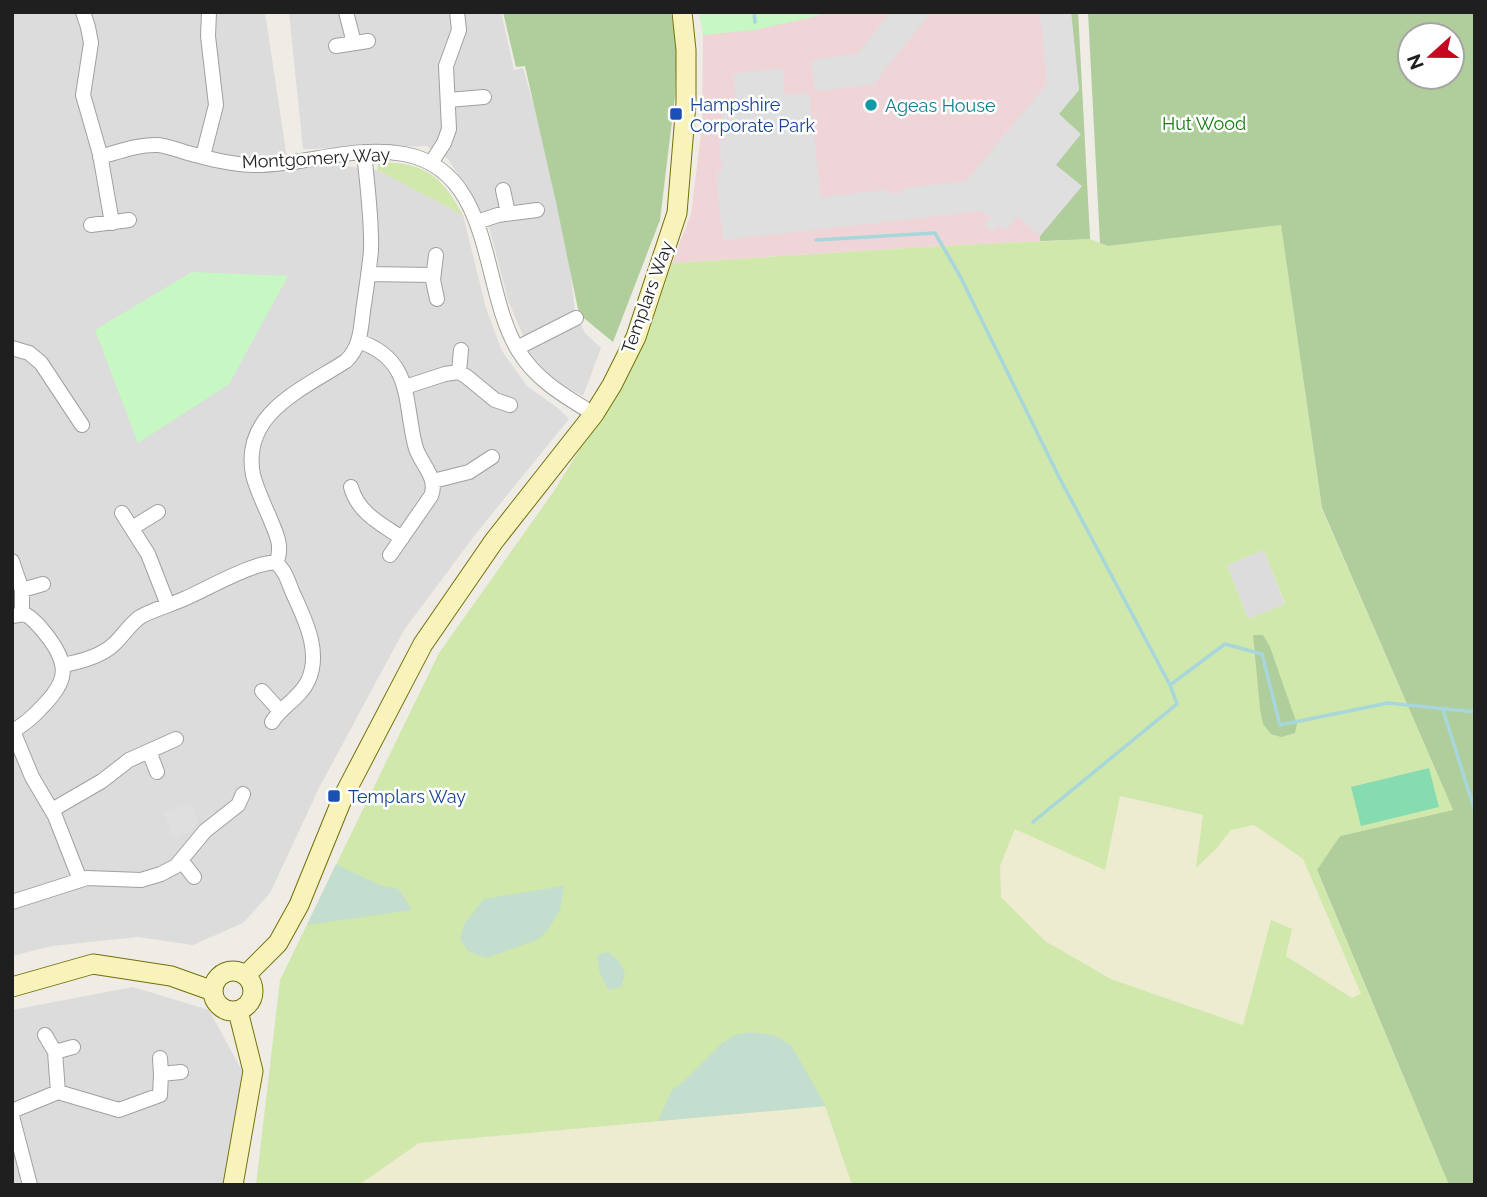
<svg xmlns="http://www.w3.org/2000/svg" width="1487" height="1197" viewBox="0 0 1487 1197" font-family="Raleway,sans-serif">
<style>
.residential{fill:#dddcdc}
.commercial{fill:#efd5d8}
.farmland{fill:#edecd1}
.grass{fill:#d1e8ad;fill-rule:evenodd}
.forest{fill:#b0cd9c;fill-rule:evenodd}
.wetland{fill:#c3ddce}
.park{fill:#c7f8c4}
.pitch{fill:#86dcb0}
.parking{fill:#dfdfdf}
.lines{fill:none;stroke-linecap:round;stroke-linejoin:round}
.stream{stroke:#a7d6db;stroke-width:3.5}
.street-casing{stroke:#a0a0a0;stroke-width:16}
.secondary-casing{stroke:#737109;stroke-width:21}
.street{stroke:#fff;stroke-width:14}
.secondary{stroke:#f7f3bb;stroke-width:19}
.culture-dot{fill:#0f9aa8;stroke:#fff;stroke-width:2.5}
.transit-dot{fill:#1a4fb4;stroke:#fff;stroke-width:2.5}
.labels{text-anchor:middle;dominant-baseline:central;stroke-width:5;stroke-linejoin:round;paint-order:stroke}
.transit-label{font-size:18px;fill:#164399;stroke:#fff;text-anchor:start}
.culture-label{font-size:18px;fill:#0d838f;stroke:#fff;text-anchor:start}
.park-label{font-size:18px;fill:#147a0f;stroke:#fff}
.street-label{font-size:18px;fill:#1f1f1f;stroke:#fff}
</style>
<rect width="100%" height="100%" fill="#efebe5"/>
<path class="residential" d="M12 12H265L287 159 377 170 463 215 486 308 502 351 527 386 559 409 569 419 478 531 404 630 319 788 270 893 243 923 193 945 138 937 52 946 12 956Z
M289 12H501L514 70 523 68 563 205 575 312 585 333 601 348 583 396 557 383 531 355 508 300 490 230 472 196 448 159 427 146 303 149Z
M1264 550 1285 605 1248 619 1227 565Z
M133 987 209 1010 246 1078 225 1185H12V1010Z"/>
<path class="commercial" d="M699 12H1078L1090 239 939 246 672 263 691 214 702 126 703 35Z"/>
<path class="farmland" d="M1119 796 1203 815 1197 867 1215 850 1231 830 1254 824 1303 859 1361 994 1352 998 1286 956 1271 920 1243 1025 1111 979 1045 941 1001 897 1000 866 1015 829Z
M826 1106 852 1185H359L419 1143Z"/>
<path class="grass" d="M380 162C427 163 441 176 463 215L377 170 378 164Z
M1281 224 1322 509 1453 810 1340 836 1317 871 1449 1185H852L825 1106 419 1143 359 1185H256L280 980 439 653 554 491 644 345 672 263 939 246 1090 239 1109 246ZM1264 550 1285 604 1248 619 1227 565ZM1257 676 1283 690 1292 709H1260ZM1120 796 1203 815 1196 868 1215 850 1231 830 1254 825 1303 859 1361 994 1352 998 1286 956 1292 929 1271 920 1243 1025 1111 979 1045 941 1001 897 1000 866 1015 829 1105 870Z"/>
<path class="forest" d="M503 12H671L677 46 675 96 660 220 613 342 579 314 556 202 525 66 516 67Z
M1071 12H1078L1090 239 1040 241V236L1081 187 1056 165 1058 114 1079 90Z
M1088 12H1475V1185H1449L1317 870 1340 836 1453 810 1322 508 1281 225 1108 246 1100 243ZM1410 35H1452V77H1410Z
M1253 635H1263L1270 647 1297 724 1295 733 1281 737 1271 734 1263 724 1260 709Z"/>
<path class="wetland" d="M336 864 382 886 399 889 412 910 307 925Z
M564 886 560 910 550 927 539 939 487 958 469 952 460 939 464 924 484 899Z
M608 952 618 960 625 973 621 987 609 990C601 978 597 969 598 954Z
M752 1032 774 1035 791 1045 826 1106 658 1121 672 1090 684 1081 722 1043 735 1035Z"/>
<path class="park" d="M699 12H825L817 16 754 30 703 35Z
M192 272 288 276 229 384 138 443 95 330Z"/>
<path class="pitch" d="M1429 768 1439 807 1361 826 1351 787Z"/>
<path class="parking" d="M891 12H929V15L873 85 815 91 811 60 857 54Z
M1040 12H1071L1079 90 1059 114 1081 134 1056 165 1082 186 1040 236 1017 217 1006 230 999 225 993 232 984 225 990 217 982 211 723 240 716 173 722 172 719 141 725 140 721 108 737 106 733 74 782 68 785 95 809 93 821 197 886 190 892 194 901 193 905 188 966 181 1047 84Z
M191 802 198 821 192 831 174 839 163 813Z"/>
<g class="lines">
<path class="stream" d="M754 12 755 22
M816 240 935 233 960 276 1059 477 1170 685 1225 644 1262 654 1280 725 1388 703 1475 712
M1443 710 1475 811
M1033 822 1177 704 1170 685"/>
<g class="street-casing">
<path id="street" d="M83 12 88 27 91 43 83 95 100 154 112 223
M346 12 354 43
M336 46 368 41
M448 100 484 97
M203 156 216 105 208 36 209 12
M100 157C118 152 139 144 158 145 168 146 178 150 188 153 210 159 233 165 256 165 306 165 354 145 404 154 495 171 480 288 518 350 536 380 564 396 594 414
M431 163 444 143 449 129 446 66 459 30 457 12
M503 190 508 213
M477 222 498 215 537 210
M91 225 129 220
M436 255 433 280 437 299
M368 274 432 275
M358 341C413 359 404 401 415 445 419 463 439 477 431 496L390 555
M12 348 29 353 41 363 82 425
M517 348 576 318
M459 372 461 350
M405 387 445 374 459 372 467 377 495 400 510 405
M433 481 469 472 492 457
M351 487C358 513 381 524 402 538
M122 513 148 554 168 605
M132 528 158 512
M12 561 22 590V614
M276 563C283 548 277 535 271 521 265 506 257 491 253 475 241 413 303 389 346 361 360 348 361 329 363 311 366 291 369 271 371 251 372 218 367 184 364 152
M22 590 43 584
M12 616 25 614C34 619 41 628 48 637 70 666 67 682 42 707 33 717 24 725 12 731
M63 665C79 662 101 656 113 645 123 636 129 625 140 617 154 609 171 605 186 598 205 590 257 560 276 563
M262 691 280 711
M272 722C282 706 300 698 308 681 322 651 304 618 292 591 288 581 285 570 276 563
M13 731 32 777 55 816 80 880
M149 751 157 772
M52 810 102 781 129 760 176 739
M181 860 194 877
M12 902 87 878 141 880 161 874 176 866 205 831 238 805 243 794
M45 1035 55 1052 58 1092
M55 1052 73 1047
M160 1058 161 1074
M12 1111 58 1092 119 1110 160 1095 161 1074 181 1072
M12 1116 30 1185"/>
</g>
<g class="secondary-casing">
<path id="secondary" d="M213 991a20 20 0 1 1 40 0a20 20 0 1 1-40 0Z
M246 975 278 943 299 905 343 797 423 644 494 541 594 414 612 385 636 337 677 213 686 103V50L682 12
M12 987 93 964 171 976 213 991
M233 1185 253 1071 238 1011"/>
</g>
<use href="#street" class="street"/>
<use href="#secondary" class="secondary"/>
</g>
<circle class="culture-dot" cx="871" cy="105" r="7"/>
<g class="transit-dot">
<rect x="669" y="107" width="14" height="14" rx="3.5"/>
<rect x="327" y="789" width="14" height="14" rx="3.5"/>
</g>
<g class="labels">
<g class="transit-label">
<text x="690" y="104">Hampshire<tspan x="690" dy="21">Corporate Park</tspan></text>
<text x="348" y="796">Templars Way</text>
</g>
<g class="culture-label">
<text x="885" y="105">Ageas House</text>
</g>
<g class="park-label">
<text x="1204" y="123">Hut Wood</text>
</g>
<g class="street-label">
<text transform="translate(316 158) rotate(-3)">Montgomery Way</text>
<text transform="translate(647 297) rotate(-70)">Templars Way</text>
</g>
</g>
<rect width="1487" height="1197" fill="none" stroke="#1f1f1f" stroke-width="28"/>
<g transform="translate(1431 56) rotate(249)"><circle r="33" fill="#ffffff" stroke="#a5a5a5" stroke-width="2"/>
<path d="M0-5L12 26L0 18L-12 26Z" fill="#c7071f"/>
<text y="-10" font-size="19" font-weight="bold" text-anchor="middle" fill="#1f1f1f">N</text>
</g>
</svg>
